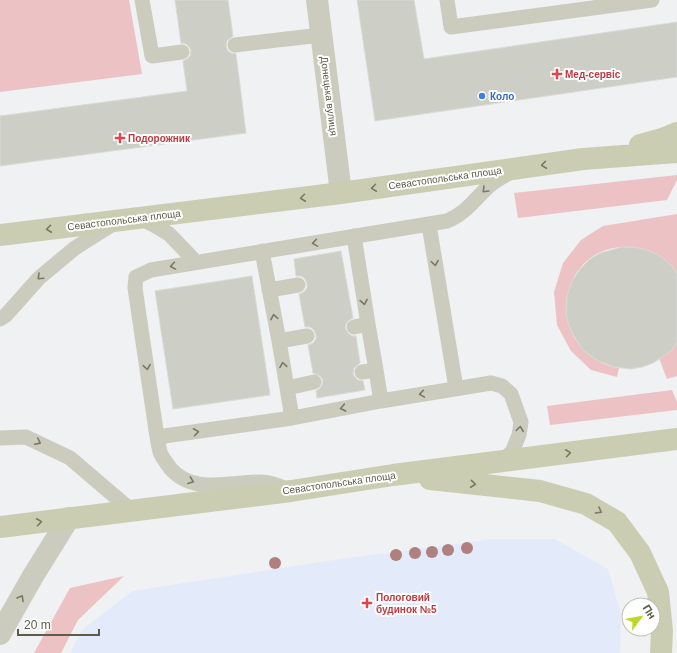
<svg xmlns="http://www.w3.org/2000/svg" width="677" height="653" viewBox="0 0 677 653" font-family="Helvetica,sans-serif">
<style>
.medical{fill:#e3ebfa}
.green{fill:#ecc2c4}
.building{fill:#cdcfc7;stroke:#d9dbd5}
.lines{fill:none;stroke-linecap:round;stroke-linejoin:round}
.service{stroke:#cbccbd;stroke-width:15}
.minor{stroke:#cbccbd;stroke-width:22}
.tertiary{stroke:#cbccbd;stroke-width:22}
.primary{stroke:#cbcdb2;stroke-width:22}
.tree{fill:#af807d}
.oneway{stroke:#787863}
.oneway2{stroke:#787866}
.health-dot{fill:#e0444e;stroke:#fff;stroke-width:1.5}
.shop-dot{fill:#3f7fe0;stroke:#fff;stroke-width:1.5}
.labels{text-anchor:middle;dominant-baseline:central;stroke-width:4;stroke-linejoin:round;paint-order:stroke}
.health-label{font-size:10px;font-weight:bold;fill:#be3a42;stroke:#fff;text-anchor:start}
.street-label{font-size:10px;fill:#5c5c49;stroke:#fff}
.shop-label{font-size:10px;font-weight:bold;fill:#366cbe;stroke:#fff;text-anchor:start}
</style>
<rect width="100%" height="100%" fill="#f0f1f2"/>
<path class="medical" d="M493 539H555L608 569 621 614 620 653H70L82 630 132 591 333 560Z"/>
<path class="green" d="M0 0H129L142 74 0 92Z
M677 175V180L667 200 518 218 514 193Z
M677 214V273C650 238 594 237 573 279 570 285 571 294 570 300 570 308 567 318 569 325 575 347 597 365 619 368L617 377 591 370 571 351 557 325 554 292 563 263 581 240 603 226Z
M677 343V376L667 379 659 358Z
M672 390 677 402V410L550 425 547 406Z
M124 576 78 620 61 653H34L70 588Z"/>
<path class="building" d="M175 0H228L233 36 227 41 226 46 228 51 231 53 236 54 246 133 0 166V116L187 91 183 61 187 59 190 56 191 50 189 47 186 44 181 43Z
M357 0H414L424 59 677 22V77L375 121Z
M622 247H634L647 250 659 255 670 264 677 273V343L670 352 653 363 642 367 631 369 614 367 598 361 583 350 572 333 568 323 566 312 567 296 572 281 580 269 590 259 600 253Z
M341 251 353 318 348 321 346 324 345 328 348 333 352 336H356L360 363 354 368 353 374 355 377 358 380 363 381 365 390 317 398 316 391 320 388 322 385 323 380 320 376 313 373 308 345 313 343 316 339V335L314 330 310 327H305L299 294 304 292 307 288V284L305 279 301 276H296L294 259Z
M252 276 270 395 173 409 155 291Z"/>
<g class="lines">
<path class="service" d="M142 0 152 56 182 52
M447 0 451 27 652 0
M235 45 321 35
M140 218 154 225 169 234 196 262
M429 225 456 388
M354 236 368 324 354 327
M262 251 279 341 307 336
M269 290 298 285
M0 319 6 315 39 278 75 248 113 224
M279 341 287 388 314 382
M376 370 381 401
M362 372 376 370 368 324
M292 418 381 401 491 383 502 386 511 394 521 422 519 435 512 452 501 462
M157 437 292 418 287 388
M0 438 26 437 70 458 132 511
M286 489C278 485 269 482 260 482 229 482 193 495 170 468 167 463 162 458 160 452 159 448 158 442 157 437L135 288 136 277 151 270 447 221C465 214 474 200 488 187 494 181 502 177 509 173"/>
<path class="minor" d="M0 634 33 576 69 518"/>
<path class="tertiary" d="M317 0 341 193"/>
<path class="primary" d="M640 145 665 138 677 133
M0 235 341 193 583 159 677 152
M430 479 540 491 586 504 617 522 640 553 658 592 662 631 661 653
M0 527 291 491 393 475 677 439"/>
</g>
<g class="tree">
<circle cx="467" cy="548" r="6"/>
<circle cx="448" cy="550" r="6"/>
<circle cx="432" cy="552" r="6"/>
<circle cx="415" cy="553" r="6"/>
<circle cx="396" cy="555" r="6"/>
<circle cx="275" cy="563" r="6"/>
</g>
<defs><path id="oneway-chevron" d="M-2-3.5L2.5 0L-2 3.5" fill="none" stroke-width="1.6" stroke-linecap="round" stroke-linejoin="round"/></defs>
<g class="oneway">
<use href="#oneway-chevron" transform="translate(544 165) rotate(172)"/>
<use href="#oneway-chevron" transform="translate(374 188) rotate(172)"/>
<use href="#oneway-chevron" transform="translate(303 198) rotate(173)"/>
<use href="#oneway-chevron" transform="translate(49 229) rotate(173)"/>
<use href="#oneway-chevron" transform="translate(568 453) rotate(-8)"/>
<use href="#oneway-chevron" transform="translate(473 484) rotate(6)"/>
<use href="#oneway-chevron" transform="translate(599 511) rotate(30)"/>
<use href="#oneway-chevron" transform="translate(39 522) rotate(-8)"/>
</g>
<g class="oneway2">
<use href="#oneway-chevron" transform="translate(485 190) rotate(135)"/>
<use href="#oneway-chevron" transform="translate(315 243) rotate(171)"/>
<use href="#oneway-chevron" transform="translate(435 263) rotate(81)"/>
<use href="#oneway-chevron" transform="translate(173 266) rotate(170)"/>
<use href="#oneway-chevron" transform="translate(40 277) rotate(137)"/>
<use href="#oneway-chevron" transform="translate(364 302) rotate(80)"/>
<use href="#oneway-chevron" transform="translate(274 317) rotate(-101)"/>
<use href="#oneway-chevron" transform="translate(283 365) rotate(-99)"/>
<use href="#oneway-chevron" transform="translate(147 367) rotate(81)"/>
<use href="#oneway-chevron" transform="translate(422 394) rotate(171)"/>
<use href="#oneway-chevron" transform="translate(343 408) rotate(169)"/>
<use href="#oneway-chevron" transform="translate(520 429) rotate(-82)"/>
<use href="#oneway-chevron" transform="translate(196 432) rotate(-8)"/>
<use href="#oneway-chevron" transform="translate(38 442) rotate(26)"/>
<use href="#oneway-chevron" transform="translate(191 481) rotate(20)"/>
<use href="#oneway-chevron" transform="translate(21 598) rotate(-60)"/>
</g>
<g class="health-dot">
<path d="M555 68h4v4h4v4h-4v4h-4v-4h-4v-4h4z"/>
<path d="M118 132h4v4h4v4h-4v4h-4v-4h-4v-4h4z"/>
<path d="M365 597h4v4h4v4h-4v4h-4v-4h-4v-4h4z"/>
</g>
<circle class="shop-dot" cx="482" cy="96" r="4"/>
<g class="labels">
<g class="health-label">
<text x="565" y="74">Мед-сервіс</text>
<text x="128" y="138">Подорожник</text>
<text x="376" y="597">Пологовий<tspan x="376" dy="12">будинок №5</tspan></text>
</g>
<g class="street-label">
<text transform="translate(329 96) rotate(83)">Донецька вулиця</text>
<text transform="translate(445 178) rotate(-8)">Севастопольська площа</text>
<text transform="translate(124 220) rotate(-7)">Севастопольська площа</text>
<text transform="translate(339 483) rotate(-8)">Севастопольська площа</text>
</g>
<g class="shop-label">
<text x="490" y="96">Коло</text>
</g>
</g>
<g transform="translate(641 617) rotate(58)"><circle r="19" fill="#ffffff" stroke="#bebeb6"/>
<path d="M0-3L7 15L0 10L-7 15Z" fill="#c0d726"/>
<text y="-6" font-size="11" font-weight="bold" text-anchor="middle" fill="#5c5c49">Пн</text>
</g>
<path d="M18 629v6h81v-6" fill="none" stroke="#5c5c49" stroke-width="2"/>
<text x="24" y="629" font-size="12" fill="#5c5c49" stroke="#ffffff" stroke-width="3" paint-order="stroke">20 m</text>
</svg>
